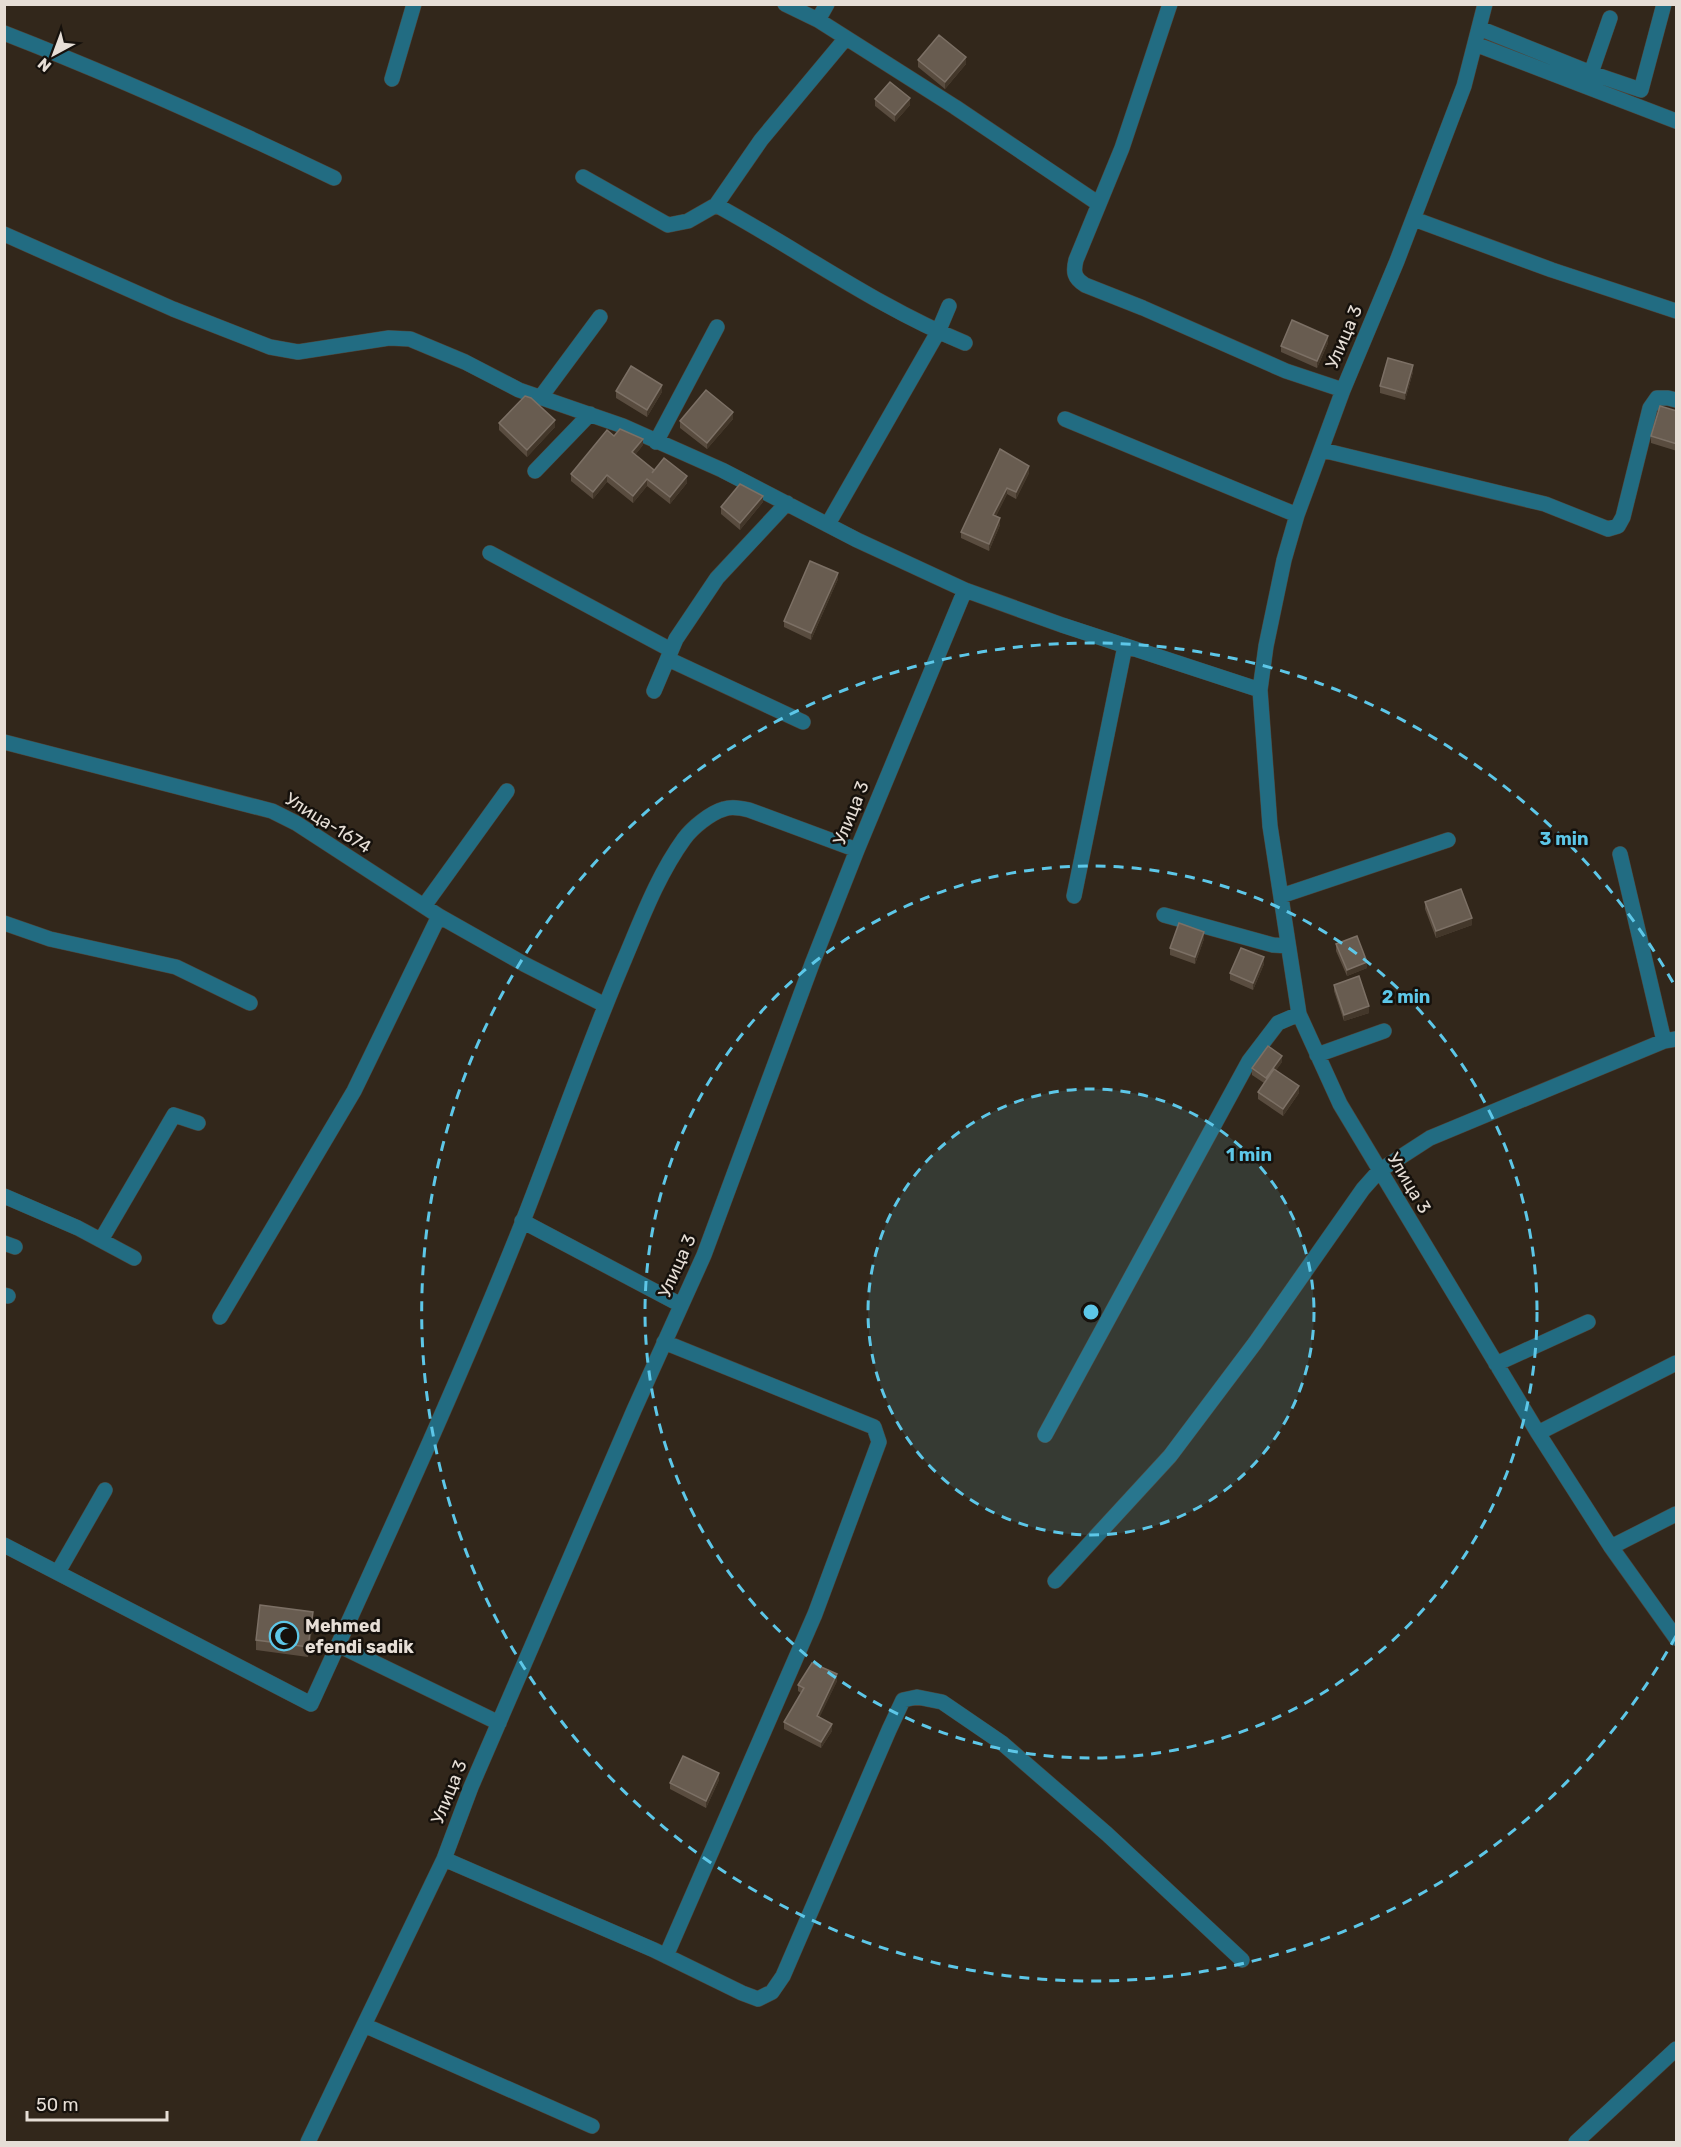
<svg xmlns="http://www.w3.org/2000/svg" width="1681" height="2147" viewBox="0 0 1681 2147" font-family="Rubik,sans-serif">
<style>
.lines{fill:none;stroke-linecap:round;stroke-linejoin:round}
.minor-casing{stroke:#4f4439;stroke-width:16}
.minor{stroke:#226c82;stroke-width:15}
.wall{fill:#594c3f}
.shaded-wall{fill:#43372a}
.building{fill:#685c50;stroke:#7c7065;stroke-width:1.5}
.ring{fill:none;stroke:#5dc7e8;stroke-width:3;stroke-dasharray:10 8}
.labels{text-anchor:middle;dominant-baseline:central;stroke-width:5;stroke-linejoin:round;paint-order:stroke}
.street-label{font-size:18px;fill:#e6ded6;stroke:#16110c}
.poi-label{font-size:18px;font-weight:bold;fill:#e6ded6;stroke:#16110c;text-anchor:start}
.centre{fill:#5dc7e8;stroke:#16110c;stroke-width:3}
.ring-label{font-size:18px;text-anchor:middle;font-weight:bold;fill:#5dc7e8;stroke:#16110c;stroke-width:5;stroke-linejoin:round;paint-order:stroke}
</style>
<rect width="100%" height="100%" fill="#32271b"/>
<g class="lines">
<g class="minor-casing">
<path id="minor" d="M785 4 818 20 955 107 1099 204
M1170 4 1122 148 1076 260C1073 272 1074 278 1085 285L1143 308 1286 371 1343 390
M1485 4 1464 86 1397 261 1343 390 1297 515 1284 560 1266 646 1260 690 1270 826 1299 1014 1340 1104 1538 1433 1611 1547 1676 1638
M818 20 827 4
M1479 28 1591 73 1641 90 1664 4
M4 33C117 77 226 126 334 178
M1475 44 1676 121
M1591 73 1610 18
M392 79 414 4
M583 177 668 225 688 221 716 205 761 140 846 38
M716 205C799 250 877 307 965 343
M1414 219 1552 270 1676 311
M4 234 173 309 270 347 298 352 389 338 410 339 465 362 519 390 623 426 722 470 857 540 965 590 1062 625 1260 690
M540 398 600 317
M1065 419 1297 515
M656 442 717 327
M1322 450 1545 504 1608 529 1618 526 1623 517 1650 408 1657 398H1668L1676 400
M535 471 590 414
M828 524 938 332 949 306
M490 553 671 650
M668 659 803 722
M654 691 676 639 717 578 787 503
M4 742 272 811 296 823 439 916 524 964 605 1005
M1620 854 1664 1041
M1074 896 1125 646
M1281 896 1448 840
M424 906 507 791
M1164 915 1273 945 1288 946
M4 923 50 939 176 967 250 1003
M1317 1055 1384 1031
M4 1196 78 1228 134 1258
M522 1221 681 1305
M101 1240 174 1115 198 1123
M4 1243 15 1247
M4 1295 8 1296
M220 1317 354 1091 439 916
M664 1342 874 1427 879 1442 815 1614 666 1956
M1496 1364 1588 1322
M1538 1433 1676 1363
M1045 1435 1249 1061 1278 1023 1299 1014
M4 1545 311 1704C384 1544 458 1384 523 1221 557 1134 588 1045 625 958 642 918 658 875 684 839 692 828 710 813 724 809 732 806 741 808 749 810L857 850
M1611 1547 1676 1514
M58 1572 105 1490
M1055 1581 1170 1456 1255 1343 1363 1189 1379 1171 1430 1138 1664 1041 1676 1039
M338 1645 499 1723
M444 1859 654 1950 742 1993 758 1999 772 1992 783 1976 889 1730 903 1700 917 1697 942 1702 1002 1743 1107 1834 1242 1960
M592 2126 364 2025 444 1859 471 1787 634 1410 704 1255 812 964 857 850 965 590
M308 2142 364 2025
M1576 2142 1676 2049"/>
</g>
<use href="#minor" class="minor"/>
</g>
<path class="wall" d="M918 60 966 64 945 89 918 67Z
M875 99 910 105 895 122 875 106Z
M1328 343 1317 368 1281 352V346Z
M1413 372 1405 400 1380 393V386Z
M616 391 662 392 647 417 616 398Z
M1677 411V451L1651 443V436Z
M733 419 707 449 680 428V421Z
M499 423 555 427 527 457 499 430Z
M643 445 635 455 654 470 687 483 670 504 647 486 633 503 607 482 593 499 571 481V474Z
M1000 449 1029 473 1016 499 1007 494 996 516 1000 525 989 551 961 538V532Z
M763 502 740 530 721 514V507Z
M838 579 811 640 784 627V621Z
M1425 902 1472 925 1436 938 1425 909Z
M1204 939 1195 964 1170 955V948Z
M1336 944 1367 968 1347 976 1336 951Z
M1264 964 1253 990 1230 980V973Z
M1334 985 1369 1013 1344 1021 1334 991Z
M1282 1062 1276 1070 1299 1093 1283 1116 1258 1099V1092L1264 1083 1252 1075V1068Z
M313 1622 308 1657 256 1650V1640Z
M837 1681 819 1717 832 1731 821 1748 784 1729V1722L801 1693 798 1691V1685Z
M719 1780 706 1808 670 1789V1783Z"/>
<path class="shaded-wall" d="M966 57V64L945 89V82Z
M910 98V105L895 122V115Z
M1328 336V343L1317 368V361Z
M1413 365V372L1405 400V393Z
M662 385V392L647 417V410Z
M733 412V419L707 449V443Z
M555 420V427L527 457V450Z
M643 439V445L632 459V452Z
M1029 466V473L1016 499V492Z
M607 475V482L593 499V492Z
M687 476V483L670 504V497Z
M647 479V486L633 503V496Z
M1007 488V494L993 522V515Z
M763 496V502L740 530V523Z
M1000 518V525L989 551V544Z
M838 573V579L811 640V633Z
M1472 918V925L1436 938V931Z
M1204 932V939L1195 964V957Z
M1264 957V964L1253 990V983Z
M1367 962V968L1347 976V970Z
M1369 1006V1013L1344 1021V1015Z
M1282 1056V1062L1266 1085V1078Z
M1299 1086V1093L1283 1116V1109Z
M313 1612V1622L308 1657V1647Z
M837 1674V1681L817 1723V1716Z
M832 1724V1731L821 1748V1742Z
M719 1773V1780L706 1808V1801Z"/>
<path class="building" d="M939 35 966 57 945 82 918 60Z
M890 82 910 98 895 115 875 99Z
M1292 320 1328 336 1317 361 1281 346Z
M1388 358 1413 365 1405 393 1380 386Z
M631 366 662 385 647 410 616 391Z
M706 390 733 412 707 443 680 421Z
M525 396 531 398 555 420 527 450 499 423Z
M1660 406 1677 411V444L1651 436Z
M620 429 643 439 632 452 654 470 652 473 664 458 687 476 670 497 647 479 633 496 607 475 593 492 571 474 607 430 614 436Z
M1000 449 1029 466 1016 492 1007 488 993 515 1000 518 989 544 961 532Z
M740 484 763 496 740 523 721 507Z
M810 561 838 573 811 633 784 621Z
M1461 889 1472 918 1436 931 1425 902Z
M1179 923 1204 932 1195 957 1170 948Z
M1357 936 1367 962 1347 970 1336 944Z
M1241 948 1264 957 1253 983 1230 973Z
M1359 976 1369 1006 1344 1015 1334 985Z
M1268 1046 1282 1056 1266 1078 1252 1068Z
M1274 1069 1299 1086 1283 1109 1258 1092Z
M260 1605 313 1612 308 1647 256 1640Z
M812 1663 837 1674 817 1716 832 1724 821 1742 784 1722 804 1688 798 1685Z
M683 1756 719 1773 706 1801 670 1783Z"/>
<circle cx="1091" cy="1312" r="223" fill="#5dc7e8" fill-opacity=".12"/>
<g class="ring">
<circle cx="1091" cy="1312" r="223"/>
<circle cx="1091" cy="1312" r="446"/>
<path d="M1676 1636A669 669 0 1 1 1676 988"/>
</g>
<defs>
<g id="mosque-ring" transform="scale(1.5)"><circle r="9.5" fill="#16110c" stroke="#5dc7e8" stroke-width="1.5"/><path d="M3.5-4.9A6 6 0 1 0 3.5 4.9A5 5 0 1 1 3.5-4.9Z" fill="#5dc7e8"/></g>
</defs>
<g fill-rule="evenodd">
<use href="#mosque-ring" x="284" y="1636"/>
</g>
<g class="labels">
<g class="street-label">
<text transform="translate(1344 337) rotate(-67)">Улица 3</text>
<text transform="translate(851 813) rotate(-68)">Улица 3</text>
<text transform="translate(328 823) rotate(32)">Улица-1674</text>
<text transform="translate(1409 1183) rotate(59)">Улица 3</text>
<text transform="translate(677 1266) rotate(-66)">Улица 3</text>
<text transform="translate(449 1792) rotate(-68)">Улица 3</text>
</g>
<g class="poi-label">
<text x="305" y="1626">Mehmed<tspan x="305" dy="21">efendi sadik</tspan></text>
</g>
</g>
<circle cx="1091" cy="1312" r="9" class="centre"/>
<g class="ring-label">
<text x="1564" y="845">3 min</text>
<text x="1406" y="1003">2 min</text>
<text x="1249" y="1161">1 min</text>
</g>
<rect width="1681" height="2147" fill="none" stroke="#e6ded6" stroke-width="12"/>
<g transform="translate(54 54) rotate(221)" stroke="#16110c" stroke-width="4.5" paint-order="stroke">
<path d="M0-4.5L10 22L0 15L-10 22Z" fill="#e6ded6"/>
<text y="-9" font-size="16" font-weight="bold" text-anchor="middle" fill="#e6ded6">N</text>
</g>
<path d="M27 2111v9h140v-9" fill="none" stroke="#e6ded6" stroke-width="3"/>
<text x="36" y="2111" font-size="18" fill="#e6ded6" stroke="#16110c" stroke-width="4.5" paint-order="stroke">50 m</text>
</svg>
